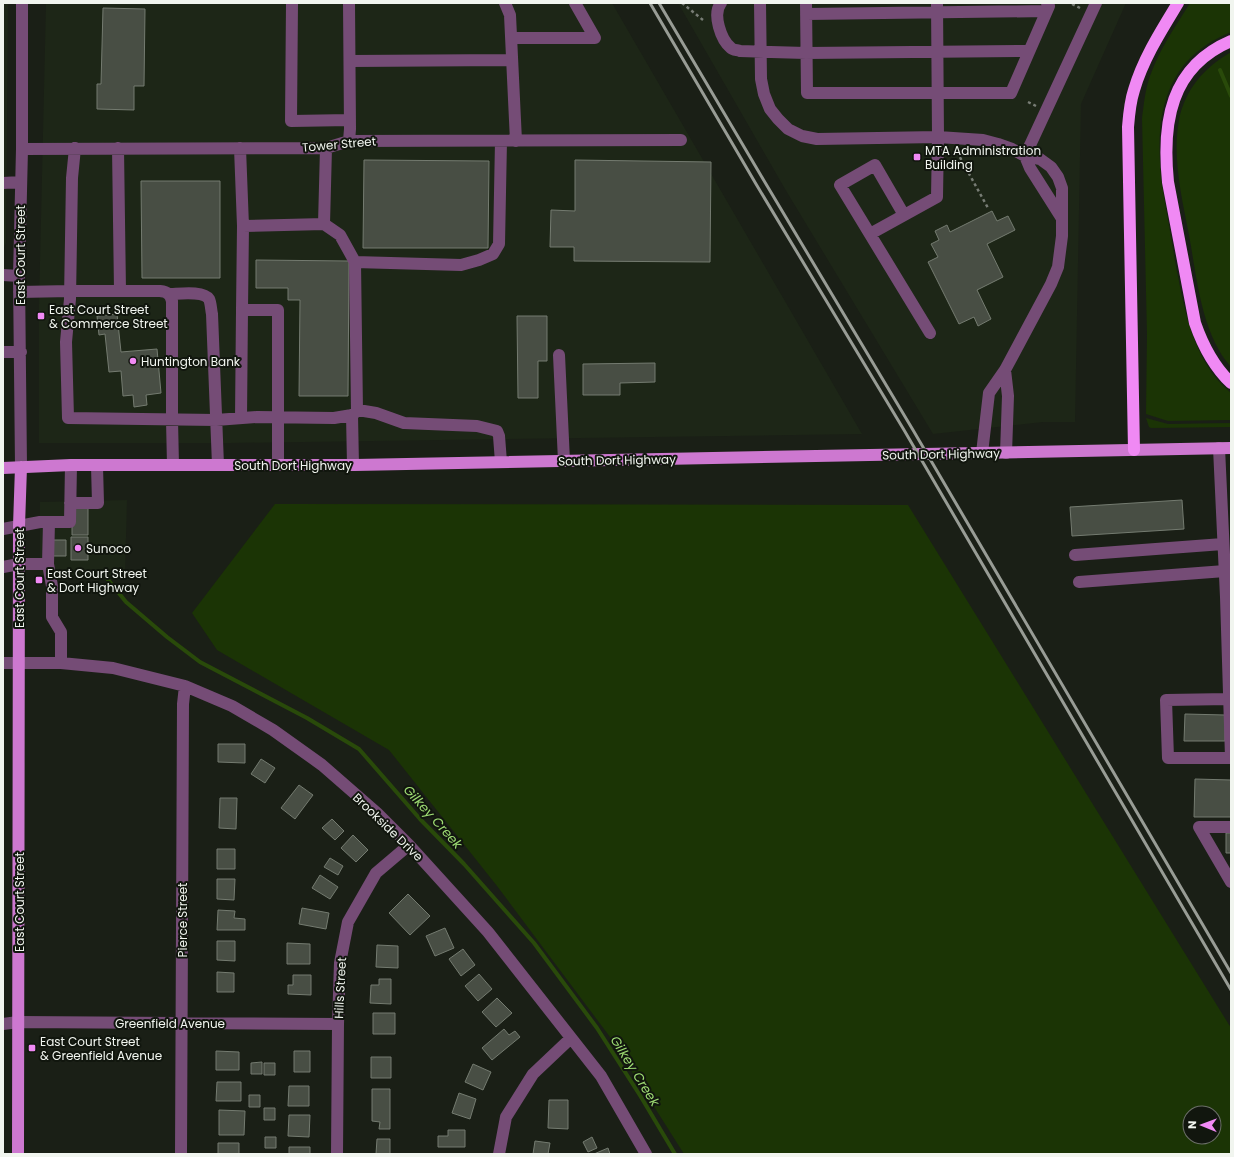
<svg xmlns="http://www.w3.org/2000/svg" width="1234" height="1157" viewBox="0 0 1234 1157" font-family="Poppins,sans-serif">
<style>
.built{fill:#1d2617}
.green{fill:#1b3405;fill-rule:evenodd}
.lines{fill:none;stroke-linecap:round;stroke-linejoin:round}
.stream{stroke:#294a0a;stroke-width:4}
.building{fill:#484e44;stroke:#747b70}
.path{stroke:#787d75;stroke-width:2.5;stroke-dasharray:3 3;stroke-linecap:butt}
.minor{stroke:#754c76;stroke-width:12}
.major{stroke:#cd78d0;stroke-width:12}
.highway{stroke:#f089f4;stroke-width:12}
.rail{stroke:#989c95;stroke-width:3}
.poi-dot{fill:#f18af5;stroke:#11160e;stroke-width:1.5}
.labels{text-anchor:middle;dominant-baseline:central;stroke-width:4;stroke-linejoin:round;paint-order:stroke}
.street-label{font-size:12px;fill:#f1f5ef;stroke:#11160e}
.poi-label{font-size:12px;fill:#f1f5ef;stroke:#11160e;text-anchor:start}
.water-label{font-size:13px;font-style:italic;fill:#9edc73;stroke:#11160e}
</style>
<rect width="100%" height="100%" fill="#1a1f16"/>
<path class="built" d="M3 3H8L6 243 3 250Z
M46 3H612L862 434 229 443H39V305Z
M678 3H1126L1081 104 1075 422H1043L933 434 785 189Z
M127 500 125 575 40 576V502Z"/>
<path class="green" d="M1190 3H1231V32C1162 60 1154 119 1162 185 1166 210 1171 235 1175 261 1184 307 1192 361 1231 393V420L1168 421 1146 414 1147 334 1142 118C1144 104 1145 90 1150 76 1159 50 1175 27 1190 3Z
M1231 52V367C1201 333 1197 278 1189 235 1182 198 1172 159 1179 120 1185 89 1205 67 1231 52Z
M1146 418 1168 424 1231 423V427L1151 428 1149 427Z
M275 504 908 505 1231 1028V1154H684L610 1037 497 886 389 750 217 650 192 613ZM1190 1113H1214V1137H1190Z"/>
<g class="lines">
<path class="stream" d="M1220 70 1231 96
M101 571 126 602 167 637 200 662 307 718 359 749 420 819 464 864 534 943 597 1028 641 1097 675 1154"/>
</g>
<path class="building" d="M103 8 145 9 144 86H134V110L97 109V84H101Z
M364 160 489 161 488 248H363Z
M575 160 711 162 710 262 574 261V247H550L551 210 575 211Z
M141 181H220V278H142Z
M992 211 997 221 1008 216 1015 230 987 244 1003 277 977 290 991 319 978 326 974 317 959 324 928 262 938 257 931 244 939 240 935 231 947 225 950 232Z
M256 260 349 261 348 396H299L300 300H288V288H256Z
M117 314 121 352 157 349 161 393 146 395 147 405 134 407 133 395 123 396 121 371 109 372 105 334 99 335 97 316Z
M517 316H547V361H538V398H518Z
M655 363V382L620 383V395H583V364Z
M1182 500 1184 529 1072 536 1070 507Z
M72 504H88V535H72Z
M71 537H88V560H71Z
M51 540H66V556H50Z
M1185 714 1225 715V741H1184Z
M218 744H245V763L218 762Z
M261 759 275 768 265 783 251 774Z
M1195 779 1231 780V817H1194Z
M299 785 313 795 295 819 281 808Z
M220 798H237L236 829 219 828Z
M332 819 344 831 335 840 322 828Z
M1226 833H1231V853H1226Z
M353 835 368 850 356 862 341 848Z
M217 849H235V869H217Z
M330 858 343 866 338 875 324 867Z
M320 875 338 887 330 899 312 888Z
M217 879H235L234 900 217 899Z
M408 894 430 916 410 935 389 913Z
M302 908 329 913 326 929 299 924Z
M218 910 235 911 234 918 245 919V930H217Z
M445 928 454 948 435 956 426 936Z
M217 941H235V961L217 960Z
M287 943 310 944V964H287Z
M377 945 398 946V968L376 967Z
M463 949 475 965 461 976 449 959Z
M217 972 234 973V992H217Z
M479 974 492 989 478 1001 465 986Z
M293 975H311V995L288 994V985H293Z
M379 979H391V1004L370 1003 371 985H379Z
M497 998 512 1013 496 1027 482 1012Z
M373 1013H395V1034H373Z
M504 1029 509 1035 515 1031 520 1037 492 1060 482 1048Z
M216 1051 239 1052V1070H216Z
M294 1051H310V1072H294Z
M371 1057H391V1078H371Z
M262 1062V1074H251V1063Z
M264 1063H275V1075H264Z
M473 1064 491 1072 483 1090 465 1082Z
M217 1082H241V1101H216Z
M289 1086H309V1106H288Z
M372 1089H390V1129H379L380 1122 372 1121Z
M459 1093 476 1099 470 1119 452 1113Z
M249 1095H260V1107H249Z
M549 1100H568V1129L548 1128Z
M264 1108H275V1120H264Z
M219 1110 245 1111 244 1135H219Z
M289 1115H310L309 1137 288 1136Z
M448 1130H465V1147H438V1136H448Z
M265 1137H276V1148H265Z
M592 1137 597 1148 588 1152 583 1142Z
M377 1139H390V1154H376Z
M535 1141 550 1143 548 1154H533Z
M218 1143H239V1154H218Z
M289 1147H310V1154H289Z
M608 1148 610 1154H594Z"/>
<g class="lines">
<path class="path" d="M682 3 703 20
M1072 4 1080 8
M1028 102 1036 106
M957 152 988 208"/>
<path class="minor" d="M292 3 291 121 350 120
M349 3 350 129 349 141
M505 3 510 15 516 141
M721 3C712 14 721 40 731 48 733 50 737 50 740 51L806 53 1029 51
M760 3 761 79 764 94 770 109 778 119 788 129 802 136 817 139 938 137 983 140 998 144 1012 149 1025 156 1040 159 1051 167 1058 177 1062 188V236L1058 267 1051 284 1005 370 989 393 982 453
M806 3 807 93H1011L1049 6 1047 3
M806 14 1047 11
M511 38H595L575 3
M350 61 512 60
M75 148 72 178 70 299 66 342 68 418 216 420 257 417 334 418 352 415 357 411H364L376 413 404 423 477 426 497 431 499 436 501 462
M118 148 120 291
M240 148 243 226 242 310
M326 148 324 224 340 235 355 262 461 265 479 260 493 254 499 244 501 141
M22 149 326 148 349 141 681 140
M3 183 21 182
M904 215 875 165 840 185 930 333
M1061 217 1030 168 1025 156 1096 3
M243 226 324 224
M870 234 937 197 938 137 937 3
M355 262 357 411
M3 275 19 276
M19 292 70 291H160C168 292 170 294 172 301V420L173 465
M168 294C178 294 203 290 209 299 211 303 211 310 212 314L218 465
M3 352H21
M559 355 564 461
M1005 370 1008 396 1006 453
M352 415 353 465
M241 418 242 310H278V465
M1219 448 1226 597 1231 757
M21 467 19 276 22 149V3
M70 503H98L97 466
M49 522H70L71 465
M3 529 40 522H49L48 564H19L3 567
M1075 555 1223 544
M48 564 52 586V617L61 632V663
M1079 582 1225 571
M3 663H61L113 668 185 686 232 706 273 730 322 765 377 813 409 845 488 932 601 1076 646 1154
M1229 699 1166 700 1168 758H1231
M1231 827H1199L1231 882
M3 1024 18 1022 338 1024
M181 1154 183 704 185 686
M337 1154 338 1024 340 963 348 922 376 873 409 845
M499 1154 506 1117 533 1074 571 1038"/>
<path class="major" d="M3 468 71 465H355L1231 448
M18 1154 19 526 21 467"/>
<path class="highway" d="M1231 41C1170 67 1162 123 1168 182L1195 323C1203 346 1213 366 1231 383
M1134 450 1128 127C1129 114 1130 102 1134 90 1143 59 1161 31 1178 3"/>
<path class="rail" d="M650 3 756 184 904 430 1231 990
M659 3 763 179 913 430 1231 973"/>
</g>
<g class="poi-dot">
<rect x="913" y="153" width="8" height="8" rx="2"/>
<rect x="37" y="312" width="8" height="8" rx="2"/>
<circle cx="133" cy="361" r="4"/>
<circle cx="78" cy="548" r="4"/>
<rect x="35" y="576" width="8" height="8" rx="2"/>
<rect x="28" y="1044" width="8" height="8" rx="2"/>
</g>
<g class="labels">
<g class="street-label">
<text transform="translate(339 144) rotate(-5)">Tower Street</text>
<text transform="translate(20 255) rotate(-90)">East Court Street</text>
<text transform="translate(941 454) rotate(-1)">South Dort Highway</text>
<text transform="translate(617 460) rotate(-1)">South Dort Highway</text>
<text x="293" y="465">South Dort Highway</text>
<text transform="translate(19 578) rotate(-90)">East Court Street</text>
<text transform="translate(388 827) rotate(44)">Brookside Drive</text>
<text transform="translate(19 902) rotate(-90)">East Court Street</text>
<text transform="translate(182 920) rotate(-90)">Pierce Street</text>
<text transform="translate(340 988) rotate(-87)">Hills Street</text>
<text x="170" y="1023">Greenfield Avenue</text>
</g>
<g class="poi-label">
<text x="925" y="150">MTA Administration<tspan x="925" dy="14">Building</tspan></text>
<text x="49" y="309">East Court Street<tspan x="49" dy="14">&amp; Commerce Street</tspan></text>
<text x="141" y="361">Huntington Bank</text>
<text x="86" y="548">Sunoco</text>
<text x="47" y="573">East Court Street<tspan x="47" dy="14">&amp; Dort Highway</tspan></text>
<text x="40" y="1041">East Court Street<tspan x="40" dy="14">&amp; Greenfield Avenue</tspan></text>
</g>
<g class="water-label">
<text transform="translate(433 817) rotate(48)">Gilkey Creek</text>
<text transform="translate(635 1071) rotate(58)">Gilkey Creek</text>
</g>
</g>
<rect width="1234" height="1157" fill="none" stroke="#f1f5ef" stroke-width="8"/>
<g transform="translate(1202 1125) rotate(271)"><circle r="19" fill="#11160e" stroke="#6b6f68"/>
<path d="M0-3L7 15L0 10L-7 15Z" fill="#f18af5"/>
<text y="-6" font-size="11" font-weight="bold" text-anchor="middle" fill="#f1f5ef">N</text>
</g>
</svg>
